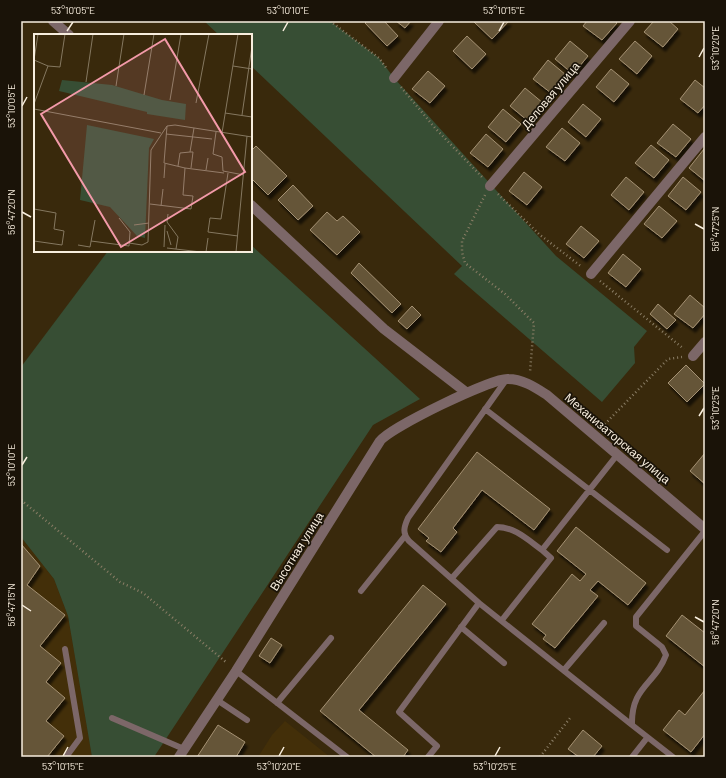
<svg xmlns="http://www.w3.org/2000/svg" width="726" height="778" viewBox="0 0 726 778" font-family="Barlow,sans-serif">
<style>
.built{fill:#432f09}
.green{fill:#374e34}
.building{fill:#655437;stroke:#a49173;filter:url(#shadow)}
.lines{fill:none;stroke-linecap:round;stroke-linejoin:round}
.path{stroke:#8b7e66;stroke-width:2.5;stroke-dasharray:1 3;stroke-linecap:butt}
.lane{stroke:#7c6768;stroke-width:6}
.street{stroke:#7c6768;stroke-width:10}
.ticks{fill:none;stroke:#f8eede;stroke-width:1.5}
.labels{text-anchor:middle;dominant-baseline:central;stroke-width:3.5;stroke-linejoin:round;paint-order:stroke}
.street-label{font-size:12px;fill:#f8eede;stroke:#1a1308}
.inset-road{fill:none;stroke:#857860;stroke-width:1}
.view{fill:#f39aa9;fill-opacity:0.15;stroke:#f39aa9;stroke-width:2}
.inset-edge{fill:none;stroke:#f8eede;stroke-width:2}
.neatline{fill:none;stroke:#f8eede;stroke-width:1.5}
.ticks-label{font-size:10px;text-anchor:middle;fill:#f8eede}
</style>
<defs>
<filter id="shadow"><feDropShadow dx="2.5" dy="4.5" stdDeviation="1" flood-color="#0009"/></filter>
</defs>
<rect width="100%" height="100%" fill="#39290c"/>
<path class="built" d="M21 537 54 579 68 616 92 757H21Z
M285 721 330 757H258L272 735Z"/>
<path class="green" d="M204 21H330L379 58 394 78 556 256 647 331 634 347 635 363 602 402 454 274 462 266 251 66V35H219Z
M251 245 420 399 373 425 154 757H92L68 616 54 579 21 537V367L108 251H251Z"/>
<path class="building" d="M367 21H384L398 36 387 46 365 23Z
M396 21H411L405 28Z
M475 21H509L492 39 474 22Z
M587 21H615L617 23 602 40 583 26Z
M654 21H669L678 29 663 47 644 32Z
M467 36 486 54 472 69 453 51Z
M570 41 588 56 573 74 555 59Z
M635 41 652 56 637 74 619 59Z
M548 60 566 75 551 93 533 79Z
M611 69 629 84 614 102 596 87Z
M428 71 445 86 430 103 412 89Z
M695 80 705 88V105L698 113 680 99Z
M525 88 543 103 528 121 510 106Z
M583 104 601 119 586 137 568 122Z
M503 109 521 124 506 142 488 127Z
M673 124 691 139 676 157 657 143Z
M562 128 580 143 565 161 546 147Z
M486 134 503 149 488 167 470 153Z
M651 145 669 160 654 178 635 163Z
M256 146 287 176 268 195 251 178V151Z
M704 149 705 150V181L689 168Z
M524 172 542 187 527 205 509 191Z
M626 177 644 192 629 210 611 195Z
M683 177 701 192 686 210 668 196Z
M293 185 313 206 298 220 278 200Z
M659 206 677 221 662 238 644 224Z
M327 212 337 221 343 216 360 232 337 255 310 230Z
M581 226 599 241 584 258 566 244Z
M623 254 641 269 626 287 608 273Z
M359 263 401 304 392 313 351 273Z
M690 295 705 308V314L693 328 674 314Z
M658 304 676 320 667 329 650 314Z
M412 306 421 315 407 329 398 321Z
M686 365 705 384 687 402 668 383Z
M477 452 550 509 534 530 482 490 453 528 457 532 441 552 426 541 429 538 418 529Z
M705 453V484L690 471Z
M576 527 646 583 628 605 598 581 590 590 598 596 555 648 543 639 546 635 532 624 572 574 580 581 586 574 557 551Z
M21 544 40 566 27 585 65 615 40 646 61 663 46 682 65 698 46 721 64 736 47 757H21Z
M423 585 446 604 359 710 408 750 403 757H376L320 711Z
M682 615 705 633V667L666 636Z
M271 638 282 645 270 663 259 656Z
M705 690V734L691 752 663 730 679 710 685 715Z
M218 725 245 742 236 757H197Z
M583 730 602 746 593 757H579L568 749Z"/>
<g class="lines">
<path class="path" d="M330 21 379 58 387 69
M401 87 435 128 482 177
M498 194 540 235 582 267
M485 195 462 241V252L465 263 505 294 534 323 530 372
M600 281 684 349
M602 427 668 359 682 357
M21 500 120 582 143 593 227 663
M540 757 570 718"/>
<path class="lane" d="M485 409 667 550
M452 578 497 527C515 527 528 540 542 550L617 455
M361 591 405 536
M479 603 632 725
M502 620 551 558 542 550
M461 627 504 663
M65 649 80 738 66 757
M564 670 604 623
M236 671 347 757
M217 700 247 720
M277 703 331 638
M112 718 184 749
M428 757 437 746 399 712 479 603 409 541C402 533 404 527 408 518L506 380
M632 757 647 738
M673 757 632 725C631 686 655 685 666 655L662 647 636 626V617L705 531"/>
<path class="street" d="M53 21 69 35
M394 78 439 21
M490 186 630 21
M251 205 384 329 467 393
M591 274 705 137
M693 356 705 342
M179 757 236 671 380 441C391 427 492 378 508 379 523 379 536 388 547 395L705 529"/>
</g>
<path class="ticks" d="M67 31 73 22M283 31 288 22M499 31 504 22M699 57 704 48M22 106 27 97M22 212 31 217M695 224 704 229M699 416 704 408M22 465 27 457M22 605 31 611M695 617 704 622M63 756 68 747M279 756 284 747M495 756 500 747"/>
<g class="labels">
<g class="street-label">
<text transform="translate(550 95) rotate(-50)">Деловая улица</text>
<text transform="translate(618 438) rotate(40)">Механизаторская улица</text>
<text transform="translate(296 551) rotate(-58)">Высотная улица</text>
</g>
</g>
<g transform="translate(34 34)">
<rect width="218" height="218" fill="#39290c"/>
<path d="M28 46 78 51 128 66 152 70 151 86 113 80V78L25 57ZM53 91 120 105 115 114 111 204 103 202 76 173 46 166Z" fill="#374e34"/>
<path class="inset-road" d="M14 32 26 33 31 0M199 32 218 35M52 48 59 0M82 52 90 0M110 61 120 0M136 66 147 0M162 69 175 0M0 70 14 32 0 26 4 0M0 75 127 99M191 79 218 83M208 81 218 12M133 92 141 91 218 103M182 98 179 120 188 123 189 137 210 141M188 99 204 0M132 100 178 105M156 118H159L157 134M144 132 146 119 156 118 160 94M151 134 190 139M172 136 174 124M194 139 187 185 176 184 174 198 204 202M130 144 131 130M116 170 157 175 159 162 149 161 151 134 130 129 133 92M127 172 129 155M0 175 22 179 20 195 30 197 28 211 0 207M134 180 133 188 144 203 142 215M100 191 115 189M133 197 137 211M57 207 95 212 96 198 85 184M95 209 108 211 114 208 117 116 133 92M44 211 56 213 61 186M130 213 131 191M133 214 167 218M172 218 174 204M202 218 213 102"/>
<path class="view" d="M131 5 211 138 87 213 7 80Z"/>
<rect width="218" height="218" class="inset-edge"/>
</g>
<rect width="726" height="778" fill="none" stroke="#1a1308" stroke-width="44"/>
<rect x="22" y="22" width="682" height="734" class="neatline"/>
<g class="ticks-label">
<text x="73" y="14">53°10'05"E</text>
<text x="288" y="14">53°10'10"E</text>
<text x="504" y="14">53°10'15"E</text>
<text transform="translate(715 48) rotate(-90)" y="4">53°10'20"E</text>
<text transform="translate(11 106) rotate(-90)" y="4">53°10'05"E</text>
<text transform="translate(11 212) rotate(-90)" y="4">56°47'20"N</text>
<text transform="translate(715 229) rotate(-90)" y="4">56°47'25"N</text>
<text transform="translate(715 408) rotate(-90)" y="4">53°10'25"E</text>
<text transform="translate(11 465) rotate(-90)" y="4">53°10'10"E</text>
<text transform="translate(11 605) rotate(-90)" y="4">56°47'15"N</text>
<text transform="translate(715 622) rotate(-90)" y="4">56°47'20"N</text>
<text x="63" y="770">53°10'15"E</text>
<text x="279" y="770">53°10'20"E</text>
<text x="495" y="770">53°10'25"E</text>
</g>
</svg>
